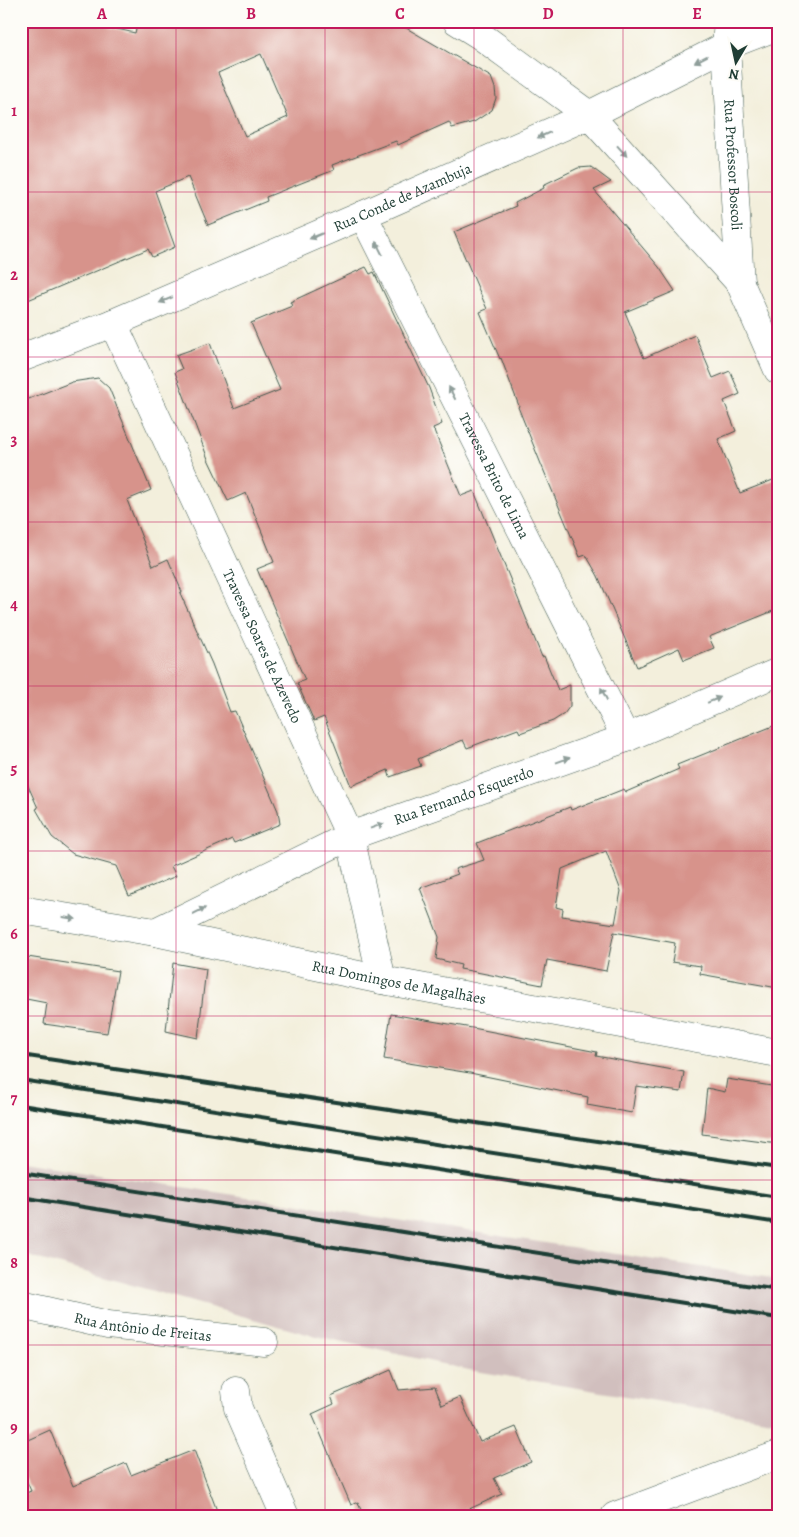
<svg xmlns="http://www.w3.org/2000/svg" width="799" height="1537" viewBox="0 0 799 1537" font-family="Alegreya,serif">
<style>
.industrial{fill:#d1bfbe}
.building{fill:#d7938b;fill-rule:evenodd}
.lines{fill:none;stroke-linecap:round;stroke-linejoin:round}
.minor-casing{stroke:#3f584d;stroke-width:29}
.minor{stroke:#fff;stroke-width:28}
.rail{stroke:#1f3d34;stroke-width:4}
.oneway{fill:#8f9e9a}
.grid{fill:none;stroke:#c2185b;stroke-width:1;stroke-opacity:0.55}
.labels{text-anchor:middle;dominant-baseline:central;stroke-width:4;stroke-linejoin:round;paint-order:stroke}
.street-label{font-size:15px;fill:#1f3d34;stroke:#fdfcf7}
.neatline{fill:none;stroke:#c2185b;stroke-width:2}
.grid-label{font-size:16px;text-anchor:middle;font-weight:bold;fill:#c2185b}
</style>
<rect width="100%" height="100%" fill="#fdfcf7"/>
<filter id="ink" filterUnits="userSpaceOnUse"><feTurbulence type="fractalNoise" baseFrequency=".02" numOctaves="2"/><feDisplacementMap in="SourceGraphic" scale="10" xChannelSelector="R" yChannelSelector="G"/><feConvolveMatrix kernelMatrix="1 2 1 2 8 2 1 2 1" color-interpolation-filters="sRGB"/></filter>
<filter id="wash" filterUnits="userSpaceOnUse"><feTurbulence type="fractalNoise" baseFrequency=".0096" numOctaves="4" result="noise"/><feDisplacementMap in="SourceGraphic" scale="20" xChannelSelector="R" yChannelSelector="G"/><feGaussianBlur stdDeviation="1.12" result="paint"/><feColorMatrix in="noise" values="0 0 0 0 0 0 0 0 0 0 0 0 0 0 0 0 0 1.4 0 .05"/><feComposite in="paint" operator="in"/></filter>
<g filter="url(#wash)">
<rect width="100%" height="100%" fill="#f3efdc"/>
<path class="industrial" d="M21 1162 778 1279V1421L469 1370 303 1333 21 1254Z"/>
<g id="blocks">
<path class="building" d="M21 21H81L135 33 138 21H394L491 77 495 88 496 98 492 110 474 122 452 128 449 122 398 145 396 141 332 165 334 170 266 197 267 201 208 225 188 177 155 191 175 247 152 257 148 249 21 303ZM261 54 288 117 245 136 218 73Z
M591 167 611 182 594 190 659 267 675 291 625 312 644 358 695 335 713 378 730 371 740 394 724 401 736 431 718 439 740 493 778 478V609L709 637 714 648 684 660 679 648 637 667 598 576 586 555 580 557 541 464 518 407 519 406 501 358 500 359 480 312 487 309 454 232 516 206 515 203 544 188 543 185 578 168Z
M366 267 370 274 374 272 429 388 442 424 433 428 461 496 474 491 542 657 544 656 558 690 570 685V706L564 714 553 721 520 733 518 729 467 748 463 740 418 759 421 766 390 777 388 770 351 786 324 717 314 721 297 683 305 680 257 569 274 562 246 493 228 501 208 459 175 372 182 369 176 355 210 343 234 408 280 390 251 323 292 306 290 302Z
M98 378 109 388 151 490 127 500 153 566 168 559 182 592 180 593 212 664 230 712 235 711 278 811 280 824 234 843 232 839 171 866 176 876 129 896 116 866 73 854 52 837 36 809 38 808 21 770V402L72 382Z
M778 724V988L700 974 701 966 672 962 675 943 614 932 606 971 547 960 542 985 471 971 460 969 461 965 436 959 439 937 420 888 458 874 455 869 484 860 477 843 570 807 571 810 624 789 626 792 679 769 677 765ZM606 851 621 891 615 924 562 916 563 909 556 907 562 869Z
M21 956 118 971 107 1033 44 1024 47 1003 21 998Z
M173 963 206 969 198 1038 166 1031Z
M391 1014 478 1029 597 1052 596 1056 684 1072 681 1092 636 1086 632 1113 587 1105 588 1097 470 1073 384 1059Z
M727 1079 778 1087V1144L702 1134 707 1088 725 1092Z
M391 1370 399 1390 435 1387 442 1405 460 1397 480 1442 516 1427 531 1462 494 1478 502 1494 454 1516H363L358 1502 351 1505 312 1414 334 1404 331 1396Z
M50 1430 73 1486 126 1463 131 1475 194 1450 219 1516H21V1495L31 1491 21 1468V1443Z"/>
</g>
</g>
<g filter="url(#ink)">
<use href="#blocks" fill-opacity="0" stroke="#3f584d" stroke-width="1"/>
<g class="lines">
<g class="minor-casing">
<g id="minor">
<path d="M457 21 481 36 589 115 740 283 778 370"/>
<path id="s1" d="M728 21 726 46 740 283"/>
<path id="s2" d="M363 215 626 738"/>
<path id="s3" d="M113 323 350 836 382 980"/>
<path id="s4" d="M21 358 113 323 363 215 589 115 726 46 778 26"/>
<path id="s5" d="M21 910 155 932 382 980 778 1053"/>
<path id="s6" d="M155 932 350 836 626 738 778 672"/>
<path id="s7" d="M21 1305 108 1325 264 1342"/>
<path d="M236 1391 238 1408 285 1516"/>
<path d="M615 1516 778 1455"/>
</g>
</g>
<use href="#minor" class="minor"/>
<path class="rail" d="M21 1055 778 1168
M21 1080 778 1197
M21 1105 778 1223
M21 1173 778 1290
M21 1197 778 1318"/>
</g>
<defs><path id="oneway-solid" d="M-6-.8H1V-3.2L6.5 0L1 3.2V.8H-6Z" transform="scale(1.25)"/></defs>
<g class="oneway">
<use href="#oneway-solid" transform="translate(701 59) rotate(153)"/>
<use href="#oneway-solid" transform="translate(544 135) rotate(156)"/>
<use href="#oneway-solid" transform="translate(622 151) rotate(48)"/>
<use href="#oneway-solid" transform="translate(316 236) rotate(157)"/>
<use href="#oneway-solid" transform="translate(379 248) rotate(-117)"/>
<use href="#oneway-solid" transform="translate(166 300) rotate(157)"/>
<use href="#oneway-solid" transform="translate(452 393) rotate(-117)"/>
<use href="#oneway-solid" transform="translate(604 694) rotate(-117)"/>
<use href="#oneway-solid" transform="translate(714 700) rotate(-23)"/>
<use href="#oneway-solid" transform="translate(563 760) rotate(-20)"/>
<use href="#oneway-solid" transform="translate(377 826) rotate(-20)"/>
<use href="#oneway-solid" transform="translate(199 911) rotate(-26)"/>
<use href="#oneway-solid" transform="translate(69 918) rotate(9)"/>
</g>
</g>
<path class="grid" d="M176 21V1516M325 21V1516M474 21V1516M623 21V1516M21 192H778M21 357H778M21 522H778M21 686H778M21 851H778M21 1016H778M21 1180H778M21 1345H778"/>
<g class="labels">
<g class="street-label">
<text stroke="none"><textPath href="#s1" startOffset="144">Rua Professor Boscoli</textPath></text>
<text stroke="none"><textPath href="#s4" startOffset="414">Rua Conde de Azambuja</textPath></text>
<text stroke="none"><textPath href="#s2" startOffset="292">Travessa Brito de Lima</textPath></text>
<text stroke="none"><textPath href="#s3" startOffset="356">Travessa Soares de Azevedo</textPath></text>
<text stroke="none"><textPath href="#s6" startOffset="338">Rua Fernando Esquerdo</textPath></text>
<text stroke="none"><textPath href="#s5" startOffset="385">Rua Domingos de Magalhães</textPath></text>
<text stroke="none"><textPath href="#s7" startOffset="124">Rua Antônio de Freitas</textPath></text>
</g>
</g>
<rect width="799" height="1537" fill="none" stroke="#fdfcf7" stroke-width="55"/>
<g transform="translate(736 62) rotate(189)" stroke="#fdfcf7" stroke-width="4" paint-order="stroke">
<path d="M0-4L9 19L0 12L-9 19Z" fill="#1f3d34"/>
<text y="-8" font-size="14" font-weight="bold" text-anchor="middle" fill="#1f3d34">N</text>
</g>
<rect x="28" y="28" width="744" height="1482" class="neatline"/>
<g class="grid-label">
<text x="102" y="19">A</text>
<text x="251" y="19">B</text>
<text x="400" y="19">C</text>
<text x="548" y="19">D</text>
<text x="697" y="19">E</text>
<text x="14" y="116">1</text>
<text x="14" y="280">2</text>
<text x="14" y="445">3</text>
<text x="14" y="610">4</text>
<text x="14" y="774">5</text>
<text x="14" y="939">6</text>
<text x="14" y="1104">7</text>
<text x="14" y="1268">8</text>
<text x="14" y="1433">9</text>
</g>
</svg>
